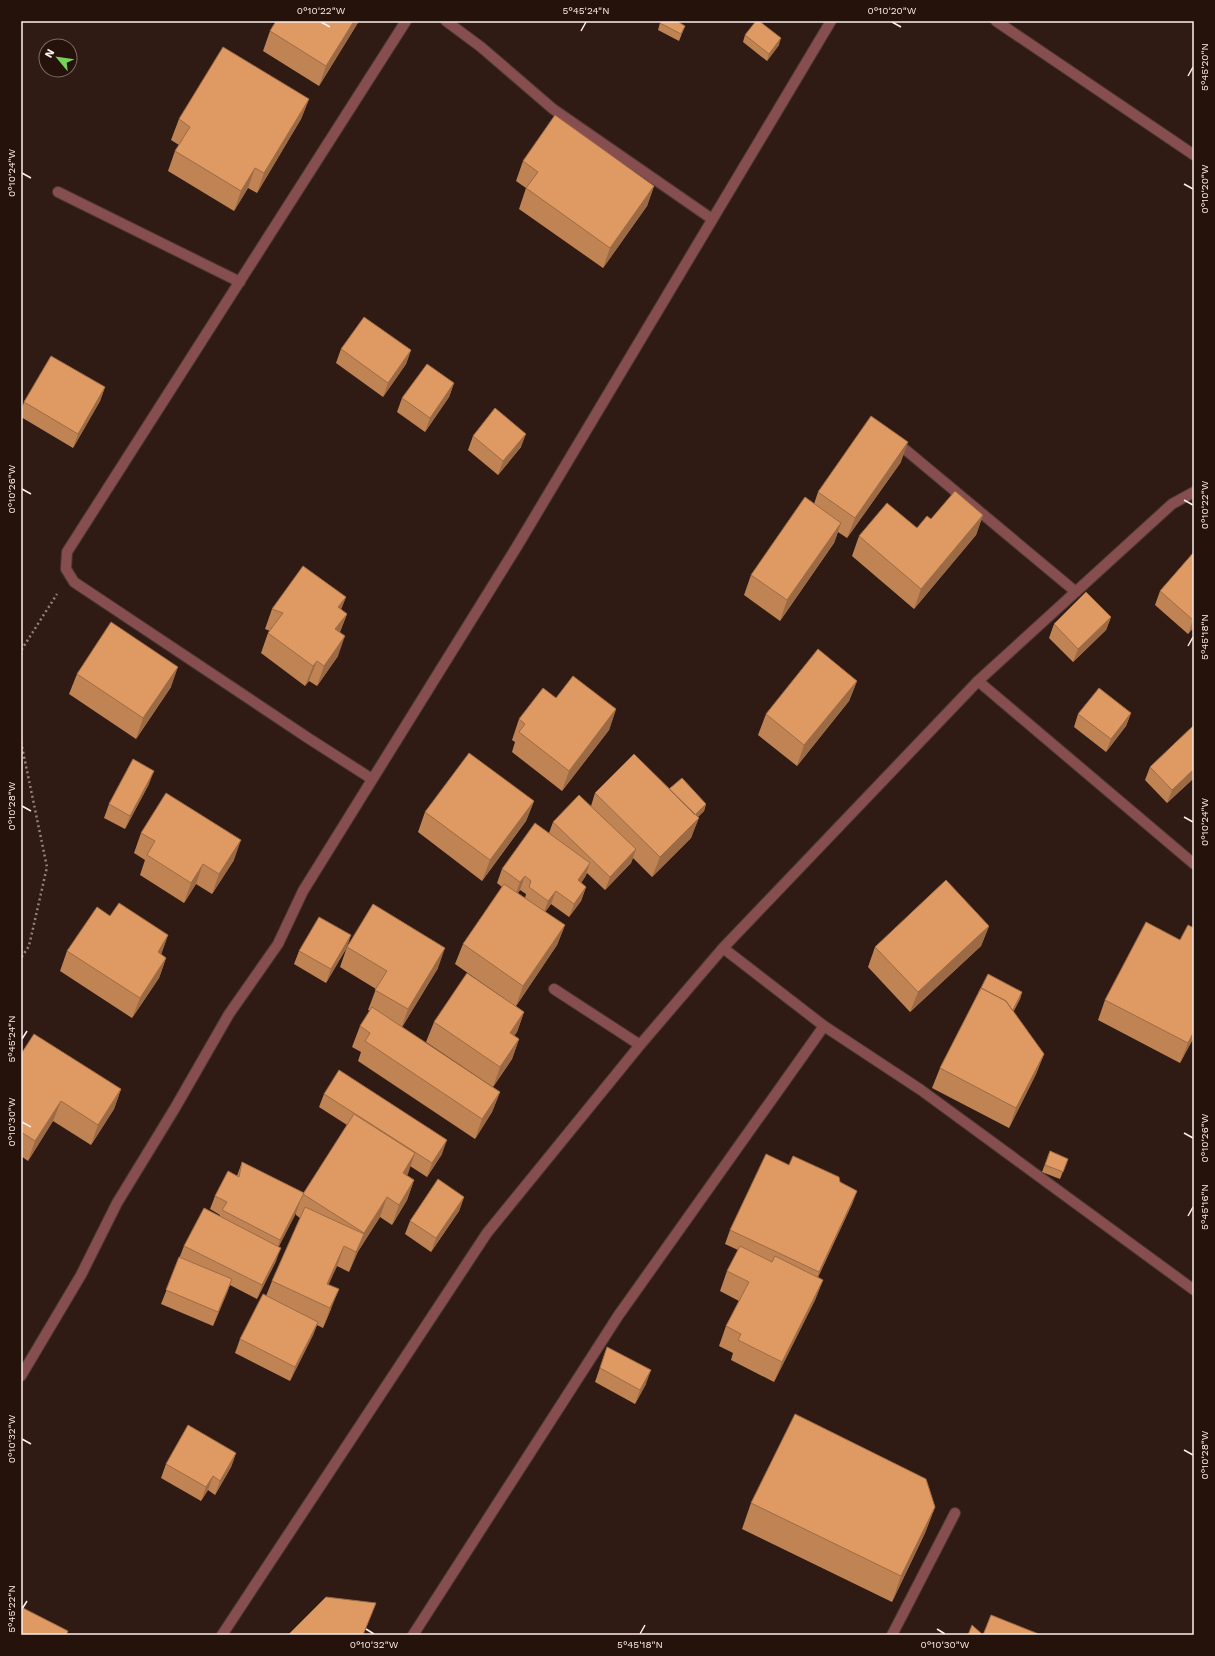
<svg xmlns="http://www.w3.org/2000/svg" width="1215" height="1656" viewBox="0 0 1215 1656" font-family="'Work Sans',sans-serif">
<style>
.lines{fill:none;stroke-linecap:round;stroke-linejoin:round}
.minor-casing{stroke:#4d3932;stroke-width:12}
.path{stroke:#93817b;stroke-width:2.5;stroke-dasharray:2 3;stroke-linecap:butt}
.minor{stroke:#874e50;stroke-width:10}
.wall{fill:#c08454;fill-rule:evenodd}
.shaded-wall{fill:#9c6b45}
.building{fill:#df9962;stroke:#9c6b45}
.ticks{fill:none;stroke:#feefeb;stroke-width:1.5}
.neatline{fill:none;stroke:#feefeb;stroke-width:1.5}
.ticks-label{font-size:10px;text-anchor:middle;fill:#feefeb}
</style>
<rect width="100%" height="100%" fill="#301b14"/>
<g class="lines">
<g class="minor-casing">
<path id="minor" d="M446 21 481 47 553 109 712 219
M996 21 1194 155
M58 192 240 282
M895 441 1076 592
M978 681 1194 864
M372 779 308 738 74 582 66 569 67 552 406 21
M723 948 824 1026 921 1090 1194 1290
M554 989 640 1045
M21 1376 81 1275 117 1203 175 1108 229 1014 278 944 303 891 516 548 831 21
M222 1635 487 1233 640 1045 723 948 978 681 1172 504 1194 492
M413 1635 618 1316 824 1026
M892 1635 955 1513"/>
</g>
<path class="path" d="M21 655 22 649 57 594
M21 742 47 867 29 946 21 958"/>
<use href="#minor" class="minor"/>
</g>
<path class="wall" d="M359 21 319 86 263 51 270 31Z
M679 22 685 26 679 41 658 30 660 23Z
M745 35 779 45 767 61 743 42Z
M309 99 301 119 257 193 248 188 234 211 168 171 175 151 179 145 171 140 179 119Z
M523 161 654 186 647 206 603 268 519 209 526 188 516 181Z
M341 349 411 350 406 364 383 397 336 363Z
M454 383 449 397 425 432 397 412 402 398Z
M105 387 100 401 73 448 21 417V411L24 402Z
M473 436 521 447 498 475 468 450Z
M901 462 847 538 838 532 834 543 780 621 744 595 751 575 814 504 818 492Z
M983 515 976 535 914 609 852 556 859 536 917 528 931 519Z
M1194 552V627L1188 634 1155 605 1160 591Z
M346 597 341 609 347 614 340 632 338 656 317 686 309 681 305 686 261 653 268 633 270 631 265 629 272 609Z
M1111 617 1106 630 1073 662 1049 638 1054 624Z
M77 674 171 687 136 739 69 694Z
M857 681 849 701 797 766 758 735 766 714Z
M556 698 616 709 609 730 562 791 512 752 515 742 512 740 519 719Z
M1131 713 1126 726 1106 752 1074 727 1078 714Z
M1150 767 1194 778 1167 803 1145 780Z
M149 784 125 829 104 818 109 804Z
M669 789 706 804 704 811 698 817 691 838 652 877 633 858 631 863 605 890 587 873 585 877 581 883 586 887 581 901 569 917 551 904 545 912 565 925 557 945 516 1006 524 1012 517 1032 514 1035 519 1039 512 1059 493 1087 426 1042 434 1022 512 1004 455 964 463 944 502 887 497 883 502 869 549 833 553 822 591 806 595 793ZM520 890 526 894 525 898 518 893Z
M534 801 526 821 482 881 418 832 425 812Z
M141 833 234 860 212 894 196 884 184 903 140 875 145 860 134 853Z
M110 916 168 935 161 954 166 958 159 978 132 1018 60 971 67 951Z
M989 926 981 946 910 1012 868 967 875 947Z
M1194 928V1037L1180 1063 1098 1020 1105 1000Z
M351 935 346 949 326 983 294 964 299 951Z
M347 947 438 968 402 1027 500 1092 492 1112 475 1139 358 1061 361 1052 352 1047 360 1026 370 1011 368 1010 376 989 340 967Z
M979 992H1022L1020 999 1013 1012 1044 1054 1036 1074 1009 1128 932 1088 940 1068Z
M21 1054 121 1089 114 1109 91 1145 53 1121 28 1161 21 1156Z
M324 1094 442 1154 427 1177 410 1166 406 1176 414 1180 407 1200 392 1225 380 1217 357 1253 349 1272 337 1266 328 1284 331 1309 323 1328 317 1325 313 1335 290 1381 235 1353 240 1339 266 1296 272 1281 300 1218 296 1215V1213L279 1246 276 1261 257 1299 230 1285 213 1326 161 1304 184 1246 220 1216V1215L210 1209 215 1196 237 1176 242 1162 304 1193 347 1125 319 1107Z
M1050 1151 1068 1159 1060 1179 1042 1172Z
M789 1165 840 1182 857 1191 852 1204 818 1277 823 1280 815 1300 774 1382 731 1360 733 1353 719 1346 726 1326 739 1301 720 1291 727 1271 738 1250 725 1244 730 1230Z
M464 1197 459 1211 431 1252 405 1234 410 1221Z
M607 1347 646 1384 635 1404 595 1382Z
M236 1453 231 1467 215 1495 208 1490 201 1501 161 1478 166 1464Z
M751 1503 935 1507 925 1533 892 1602 742 1529Z"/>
<path class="shaded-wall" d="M354 21H359L319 86 326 66Z
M781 38 779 45 767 61 769 54Z
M309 99 301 119 257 193 264 173Z
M255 168 248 188 234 211 241 191Z
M654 186 647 206 603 268 610 248Z
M411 350 406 364 383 397 388 383Z
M454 383 449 397 425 432 430 418Z
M105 387 100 401 73 448 78 434Z
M526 434 521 447 498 475 503 461Z
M908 442 901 462 847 538 855 518Z
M983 515 976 535 914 609 921 589Z
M841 523 834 543 780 621 787 600Z
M346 597 338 617V607Z
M347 614 339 634 335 629Z
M1111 617 1106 630 1073 662 1078 649Z
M1194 619V627L1188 634 1193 620Z
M345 636 338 656 317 686 324 666Z
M317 661 309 681 305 686 313 666Z
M178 667 171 687 136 739 143 718Z
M857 681 849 701 797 766 804 745Z
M616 709 609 730 562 791 569 771Z
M1131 713 1126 726 1106 752 1111 739Z
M1194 769V778L1167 803 1172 790Z
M154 771 149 784 125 829 130 816Z
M534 801 526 821 482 881 490 860Z
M706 804 704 811 685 829 687 822Z
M699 818 691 838 652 877 660 857Z
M241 840 234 860 212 894 219 874Z
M636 849 631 863 605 890 610 877Z
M590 863 585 877 573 894 578 880Z
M203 864 196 884 184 903 191 883Z
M525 876 520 890 515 896 520 882Z
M586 887 581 901 569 917 574 904Z
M556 891 551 904 543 915 548 901Z
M565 925 557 945 516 1006 523 986Z
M989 926 981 946 910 1012 918 992Z
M168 935 161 955 158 952Z
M351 935 346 949 326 983 331 969Z
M445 948 438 968 401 1029 408 1009Z
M166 958 159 978 132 1018 140 998Z
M1022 992 1020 999 1011 1017 1013 1010Z
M524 1012 517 1032 503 1053 510 1033Z
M1194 1031V1037L1180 1063 1188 1043Z
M519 1039 512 1059 493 1087 500 1067Z
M1044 1054 1036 1074 1009 1128 1016 1108Z
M121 1089 114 1109 91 1145 98 1125Z
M500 1092 492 1112 475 1139 482 1119Z
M61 1101 53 1121 28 1161 35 1141Z
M447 1140 442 1154 427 1177 432 1163Z
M415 1153 408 1174 395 1194 403 1173Z
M414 1180 407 1200 392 1225 399 1205Z
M857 1191 852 1204 814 1286 819 1272Z
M387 1197 380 1217 357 1253 364 1233Z
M464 1197 459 1211 431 1252 436 1238Z
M301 1199 296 1213 275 1254 280 1240Z
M364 1234 357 1254 349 1272 356 1252Z
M344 1246 337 1266 320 1304 327 1284Z
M281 1248 276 1261 257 1299 262 1285Z
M232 1279 227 1293 213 1326 218 1312Z
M823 1280 815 1300 774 1382 782 1362Z
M339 1289 331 1309 323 1328 330 1308Z
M318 1322 313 1335 290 1381 295 1367Z
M651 1370 646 1384 635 1404 640 1390Z
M236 1453 231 1467 215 1495 220 1481Z
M213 1476 208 1490 201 1501 206 1487Z
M935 1507 925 1533 892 1602 901 1576Z"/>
<path class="building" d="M276 21H354L326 66 270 31Z
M661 21H678V22L685 26 681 34 660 23Z
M756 21H759L781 38 769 54 745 35Z
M223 47 309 99 264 173 255 168 241 191 175 151 190 127 179 119Z
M555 115 654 186 610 248 526 188 538 172 523 161Z
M364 317 411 350 388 383 341 349Z
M51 356 105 387 78 434 24 402Z
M427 364 454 383 430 418 402 398Z
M495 408 526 434 503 461 473 436Z
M871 416 908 442 855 518 818 492Z
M955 491 983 515 921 589 859 536 887 503 917 528 927 516 931 519Z
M805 497 841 523 787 600 751 575Z
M1194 552V619L1193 620 1160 591Z
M303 566 346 597 338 607 347 614 335 629 345 636 324 666 317 661 313 666 268 633 283 613 272 609Z
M1086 592 1111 617 1078 649 1054 624Z
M111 622 178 667 143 718 77 674Z
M818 649 857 681 804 745 766 714Z
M573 676 616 709 569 771 519 732 525 724 519 719 543 688 556 698Z
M1099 688 1131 713 1111 739 1078 714Z
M1194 725V769L1172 790 1150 767Z
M469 753 534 801 490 860 425 812Z
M634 754 699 818 660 857 595 793Z
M133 759 154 771 130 816 109 804Z
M682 778 706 804 695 815 669 789Z
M166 793 241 840 219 874 203 864 191 883 147 855 155 841 141 833Z
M579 795 636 849 610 877 553 822Z
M535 823 590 863 578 880 586 887 574 904 556 891 548 901 529 887 531 881 525 876 520 882 502 869Z
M946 880 989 926 918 992 875 947Z
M504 884 565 925 523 986 463 944Z
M119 903 168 935 158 952 166 958 140 998 67 951 97 907 110 916Z
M373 904 445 948 408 1009 375 990 387 971 347 947Z
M319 917 351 935 331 969 299 951Z
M1146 922 1180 940 1188 925 1194 928V1031L1188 1043 1105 1000Z
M467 973 524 1012 510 1033 519 1039 500 1067 434 1022Z
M988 974 1022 992 1013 1010H1012L1006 1001 981 988 979 992Z
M981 988 1006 1001 1044 1054 1016 1108 940 1068Z
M372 1007 500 1092 482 1119 365 1041 370 1033 360 1026Z
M34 1034 121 1089 98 1125 61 1101 35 1141 21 1132V1054Z
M339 1070 447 1140 432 1163 324 1094Z
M354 1114 415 1153 403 1173 414 1180 399 1205 387 1197 364 1233 303 1194Z
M1050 1151 1068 1159 1063 1172 1045 1165Z
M766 1154 789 1165 793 1156 839 1177 840 1182 857 1191 819 1272 730 1230Z
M242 1162 304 1193 280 1240 222 1210 227 1202 215 1196 228 1171 239 1177Z
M438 1179 464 1197 436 1238 410 1221Z
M305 1207 364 1234 356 1252 344 1246 327 1284 339 1289 330 1308 272 1281Z
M204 1208 281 1248 262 1285 184 1246Z
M740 1246 772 1262 775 1256 823 1280 782 1362 738 1340 741 1334 726 1326 749 1282 727 1271Z
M179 1257 232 1279 218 1312 166 1290Z
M263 1294 318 1322 295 1367 240 1339Z
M607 1347 651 1370 640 1390 600 1368Z
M795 1414 926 1479 935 1507 901 1576 751 1503Z
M188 1425 236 1453 220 1481 213 1476 206 1487 166 1464Z
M326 1597 376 1603 363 1635H288Z
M21 1607 68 1631 66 1635H21Z
M991 1615 1041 1635H968L972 1625 983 1635Z"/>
<path class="ticks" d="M321 22 330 27M892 22 901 27M581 31 586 22M1188 76 1193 67M22 173 31 178M1184 184 1193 189M22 489 31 494M1184 500 1193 505M1188 646 1193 637M22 806 31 811M1184 817 1193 822M22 1039 27 1031M22 1122 31 1127M1184 1133 1193 1138M1188 1216 1193 1207M22 1439 31 1444M1184 1450 1193 1455M22 1609 27 1601M366 1629 374 1634M937 1629 945 1634M640 1634 645 1625"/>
<rect width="1215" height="1656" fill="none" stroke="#25120b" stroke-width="44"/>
<g transform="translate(58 58) rotate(299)"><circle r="19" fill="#25120b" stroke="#7c6a65"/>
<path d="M0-3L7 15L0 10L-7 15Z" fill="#76d25a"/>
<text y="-6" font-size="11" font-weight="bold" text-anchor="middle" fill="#feefeb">N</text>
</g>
<rect x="22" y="22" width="1171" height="1612" class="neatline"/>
<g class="ticks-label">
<text x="321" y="14">0°10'22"W</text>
<text x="586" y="14">5°45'24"N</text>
<text x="892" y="14">0°10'20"W</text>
<text transform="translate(1204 67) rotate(-90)" y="4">5°45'20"N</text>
<text transform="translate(11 173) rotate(-90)" y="4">0°10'24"W</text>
<text transform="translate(1204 189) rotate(-90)" y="4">0°10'20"W</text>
<text transform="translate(11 489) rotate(-90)" y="4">0°10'26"W</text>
<text transform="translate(1204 505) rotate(-90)" y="4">0°10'22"W</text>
<text transform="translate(1204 637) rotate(-90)" y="4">5°45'18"N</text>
<text transform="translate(11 806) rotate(-90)" y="4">0°10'28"W</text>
<text transform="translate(1204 822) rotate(-90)" y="4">0°10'24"W</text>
<text transform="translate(11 1039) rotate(-90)" y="4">5°45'24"N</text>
<text transform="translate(11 1122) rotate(-90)" y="4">0°10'30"W</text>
<text transform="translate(1204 1138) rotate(-90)" y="4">0°10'26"W</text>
<text transform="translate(1204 1207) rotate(-90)" y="4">5°45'16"N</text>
<text transform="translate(11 1439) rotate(-90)" y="4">0°10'32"W</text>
<text transform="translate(1204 1455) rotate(-90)" y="4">0°10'28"W</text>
<text transform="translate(11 1609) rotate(-90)" y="4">5°45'22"N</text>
<text x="374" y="1648">0°10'32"W</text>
<text x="640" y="1648">5°45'18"N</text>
<text x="945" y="1648">0°10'30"W</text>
</g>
</svg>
